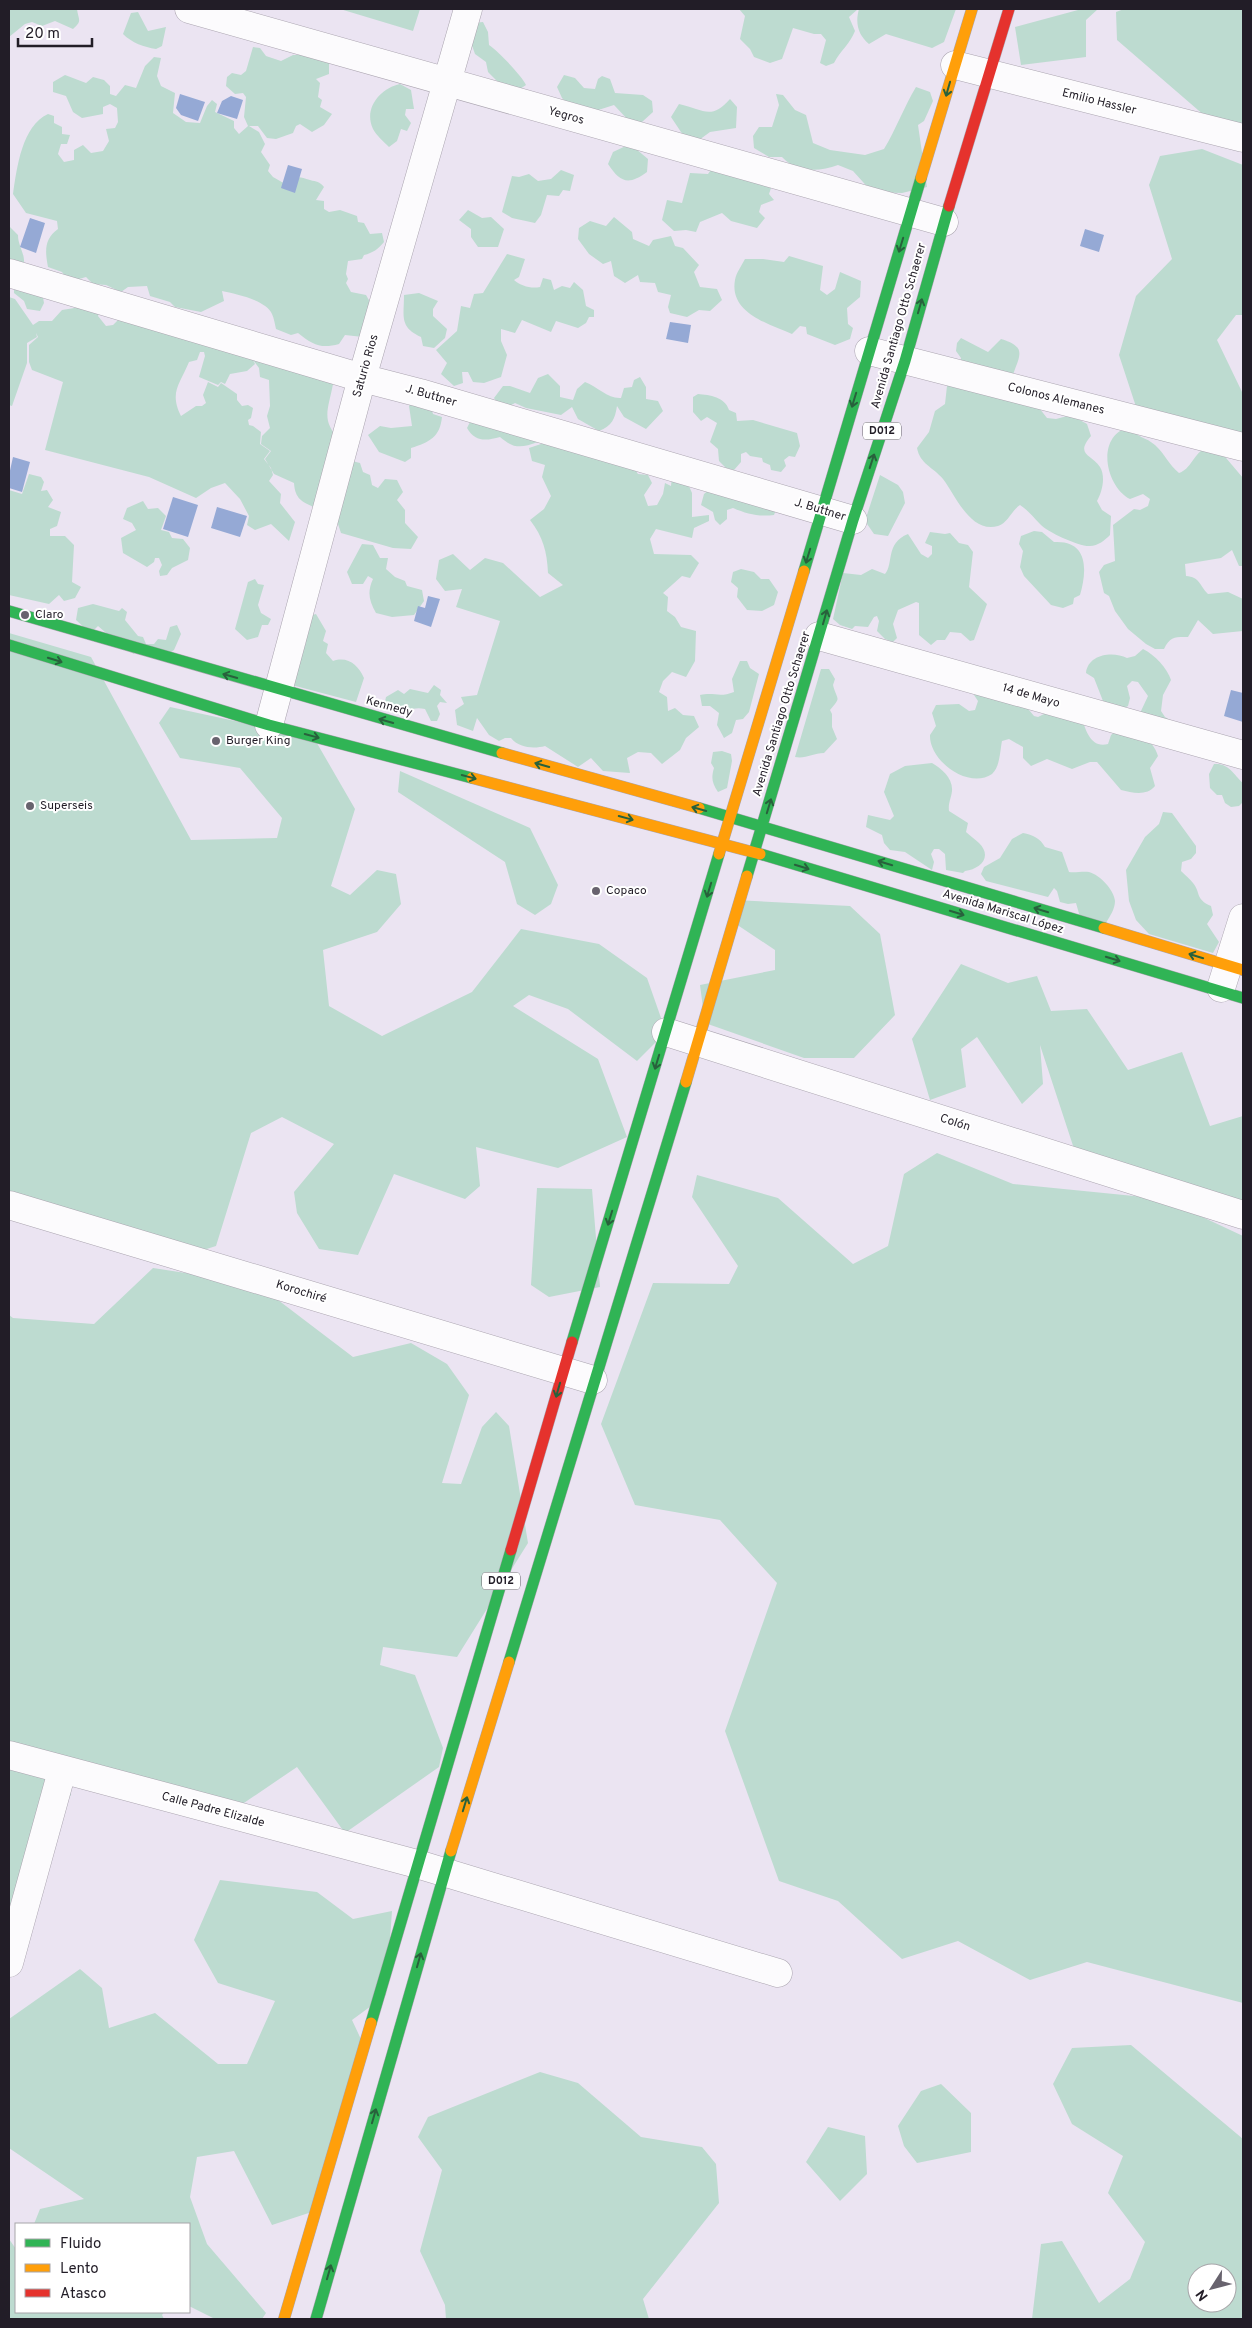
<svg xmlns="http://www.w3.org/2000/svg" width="1252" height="2328" viewBox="0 0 1252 2328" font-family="Overpass,sans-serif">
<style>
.green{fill:#bddbd0;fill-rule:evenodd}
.water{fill:#95a9d5}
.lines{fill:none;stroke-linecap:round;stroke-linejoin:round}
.street-casing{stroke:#aba5b0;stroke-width:29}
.fast-casing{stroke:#aba5b0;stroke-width:12}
.slow-casing{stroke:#aba5b0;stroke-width:12}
.jam-casing{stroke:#aba5b0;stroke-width:12}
.street{stroke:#fcfbfd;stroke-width:28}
.fast{stroke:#30b455;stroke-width:11}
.slow{stroke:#ff9f0a;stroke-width:11}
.jam{stroke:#e5322d;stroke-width:11}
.oneway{stroke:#28613c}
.poi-dot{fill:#68636e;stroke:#fff;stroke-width:2}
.labels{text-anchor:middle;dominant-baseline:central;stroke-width:4;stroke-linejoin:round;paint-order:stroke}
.shield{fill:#fff;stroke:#646168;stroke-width:1}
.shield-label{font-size:11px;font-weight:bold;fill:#221d27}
.street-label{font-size:12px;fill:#221d27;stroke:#fff}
.poi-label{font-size:12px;fill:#221d27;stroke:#fff;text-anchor:start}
</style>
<rect width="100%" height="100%" fill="#ebe4f2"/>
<path class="green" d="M9 9H77C78 19 83 21 73 29L55 21 42 26 32 22 25 24 9 37Z
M340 9H420L413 31Z
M739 9H858L849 17 855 31C850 44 840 51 834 63L826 66 820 63 826 40 821 34H814L793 28 782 59 770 63 754 57 750 49 740 39 745 16Z
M956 9 944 42 932 48 886 34 869 44C858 35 855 23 859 9Z
M1075 9H1098L1086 20V57L1021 65 1015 27 1078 10Z
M1124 9H1243V119L1235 142 1117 40 1116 12Z
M138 12 148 31 166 27 162 46 156 49C144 47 132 43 123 34L131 13Z
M483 22 488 32 489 45C497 50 522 76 526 85L520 89 499 83 488 72 486 62 475 54 469 37 473 23Z
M305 41 333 63 329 64V74L316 79 320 83 318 97 322 100 320 107 332 114 324 125 312 132 300 124 296 126 293 133 276 139 267 138 258 126H249L259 132 265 144 261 152 270 165 268 171 273 177 287 185C296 174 299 177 310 180 317 182 319 181 324 187L316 200 324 201V209L329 212 340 210 357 216 358 222 364 223 370 234 382 233 384 242C378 249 373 253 364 255L362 259 348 261 346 274 348 279 346 283 351 292 366 295 370 302 363 337 345 335 339 344C321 349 313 345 298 333L291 335 276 329C275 325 274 318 272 314 266 300 236 294 222 291L224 301 201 312 175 307 170 302 150 296 147 286 128 287 121 292 106 285 93 284 86 277 69 282 62 272 48 267C45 251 44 239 58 229L57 221 26 213 13 194C17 167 22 126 48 114L54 116V123L62 127V134L70 135 67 144H61L58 154 64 162 74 160V150L83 145 91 153 103 151 109 141 106 129 115 128 118 122 117 108 110 104 103 107V114L82 118 73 112 66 96 53 92V82L65 75 86 83 93 77 104 80 110 86V94L116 96 125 85 136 88 145 66 154 57 161 58 157 76 161 86 175 93 173 113 186 122 200 123 207 106 212 100 217 104 215 112 234 121V128L239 134 248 126 244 117 246 97 243 93 235 94 226 86 227 77 232 73 241 75 246 71 253 47 260 48 266 56 281 61 293 55H300Z
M564 75 575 78 584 88 595 89 598 79 602 76 610 79 615 93 643 95 652 101 653 112 642 122H630L614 105 592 112 576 113 562 98 557 87Z
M400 84 411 90 414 109H406L405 115 411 123 407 131 401 129 397 141 389 147C384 142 376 135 373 129 363 108 381 88 400 84Z
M916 87 930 92 933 101 924 121 918 125 927 187 902 193 872 192 853 171 838 165C819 172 797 173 782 157H769L754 148 753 136 759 127H772L779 105 776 94 783 95 795 110 806 115 813 143 830 150 865 155 884 149C896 129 904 107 916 87Z
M730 99 737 107 736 128 710 132 695 143 685 138 671 117 679 104C703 109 711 121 730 99Z
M630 144 648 159 647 172C628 186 620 182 608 164L613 152Z
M1202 149 1243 165V315H1236L1217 340 1243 394V443L1142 425 1119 355 1136 296 1172 259 1149 185 1160 156Z
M715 164 747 173 771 188 769 194 774 200 761 205 759 212 765 218 757 228 731 221 722 213 700 222 696 232 686 230 674 231 662 220 667 200 682 203 690 173 708 174Z
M561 170 574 175 570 191 563 190 559 196 547 195 541 215 535 223 512 218 502 212 512 176 519 177 529 174 538 181 551 179Z
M468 210 482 218 491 217 504 229 498 247H478L471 237V229L459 220Z
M614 217 632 232 633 239 649 246 653 240 671 236 675 246 683 248 699 265 694 272 700 287 717 289 722 300 710 311 699 310 687 317 670 313 668 307 671 295 658 292 655 283 640 282 638 275 625 283 614 276 611 261 603 264 589 254 578 239 579 228 590 221 606 226Z
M9 226 18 235C18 246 25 253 24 264L9 259Z
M507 254 525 259 519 277 514 280C521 286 531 289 540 287L543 278 551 280 554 290 562 286 570 288 574 282 583 290 586 306 594 310V317H589L586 323 578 328 556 321 551 332 522 320 515 333 501 329V341L507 355 501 377 484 383 473 382 468 372H462L463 383 454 386 441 374 447 363 436 350 457 331 461 306 470 308 474 294 483 293Z
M789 256 823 266 820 290 827 295 835 289 840 272 861 281 860 297 847 308 848 324 853 328 850 339 835 345 807 334 806 327 800 326 792 334C769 324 729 313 735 280 736 273 742 265 745 259H763L784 262Z
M14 287 42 292 44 303 40 311 27 309 24 301 14 293Z
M419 293 438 301 433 309V316L447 329 445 338 434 348 423 346 421 337C399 327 404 316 404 295Z
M9 297 15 299 33 325 39 321H52L62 310 93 305 99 311 98 316 106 326 113 325 119 319 317 368 333 384C328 411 320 421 342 442L316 508C302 502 295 499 294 483L274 474 265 459 271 451 261 444 262 436 270 428 267 416 270 406 269 380 260 377 259 368 253 360 255 364 247 371 230 374 225 384 221 382 218 385 199 377 205 356 204 352H200L197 360 189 362C180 384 169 392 181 416L196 406H202L206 403 203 395 208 382 218 387 221 383 237 394V400L242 406 248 405 253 408 251 418 248 420 249 425 253 426 261 432 260 444 270 451 264 459 271 468 273 475 269 481 281 494 280 503 295 522 289 541 271 524 255 530 247 525 249 516 240 499 225 483 211 488 196 498 149 477 45 450 63 382 32 370 29 362V345L38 337 36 333 37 337 27 343V363L12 406 9 405Z
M961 338 988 352 1001 339C1028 347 1019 356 1013 375L1047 418 1056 419 1071 415 1087 424 1091 436C1075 455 1091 454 1100 467 1106 477 1102 492 1097 501L1102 510 1111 516 1110 535C1105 540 1098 546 1090 546 1080 547 1047 532 1040 524 1033 517 1028 510 1020 505 1011 511 1008 523 998 526 970 534 955 494 943 479 933 467 920 464 917 448L929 432 935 411 945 404 947 386 944 377 960 364 961 358 956 351 957 343Z
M548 374 560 386V397L573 400 577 389 585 382C598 387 608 399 621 398L624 388 632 387 634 380 640 377 646 387V399L658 401 663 411 646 429 624 417 617 406C615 419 612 426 599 431L578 419 572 407 561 415 526 408 515 403 502 410 494 398 503 386H510L530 393 538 378Z
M420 393 431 407 433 414 442 417C440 437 430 442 411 448V458L405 462 379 452 368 435 380 426 391 428 412 426 409 406Z
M698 394C710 395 725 397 729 410L736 413 737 421 753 420 797 433 800 446 795 457 789 456 784 460 786 466 781 472 771 470 770 465 763 462 762 458 750 456 746 452 741 454V462L734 470 726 468 719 461 718 449 710 442 717 423 707 417 701 421 693 412V397Z
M472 418 540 434 538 442C521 448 514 449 500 437 486 441 475 442 467 428Z
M1130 427C1137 438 1146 437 1155 445 1165 454 1169 465 1179 473 1191 469 1193 455 1204 449L1221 452 1243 478V566H1239L1232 550 1221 558 1185 564 1186 576C1200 577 1199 585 1208 594L1228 592 1243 599V631L1213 634 1198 620 1188 637C1176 637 1170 636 1164 649H1155L1146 644 1128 629 1115 611 1109 596 1104 593 1099 572 1104 565 1115 561 1113 525 1134 509 1140 510 1148 506 1150 499 1143 494 1130 499C1105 486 1095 435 1130 427Z
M546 429 632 465 638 474 648 475 652 483 644 495 648 506 657 505 663 494 665 483 671 486 672 475 685 477 692 493V517L709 515V521L694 528 692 538 656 529 650 539 654 554 691 555 699 563 690 578 682 576 663 593 668 597 667 611 675 617 681 627 696 631 695 661 686 677 672 672 663 681 659 692 667 697 668 711 675 708 683 715 694 716 699 727 686 738 680 750 662 764 651 753 638 752 627 758 630 773 603 771 591 758 578 767 545 746C534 749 519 748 511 738H505L499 741 489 735 477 718 473 731 457 725 455 710 464 704 461 697 477 695 500 621 456 607 462 589 445 591 436 579 439 560 453 554 470 570 485 558 503 563 540 597 563 585 548 573C547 551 543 537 530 520L544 509 551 496 542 477 545 465 532 461 529 448 541 444Z
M352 461 360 463 363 472 370 475 372 485 378 488 385 479 397 480 403 492 397 500 405 510V523L418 537 411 549 393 548 341 533 335 515Z
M29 474 41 477 44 482 41 491 47 490 53 500 48 507 61 512 57 526 50 529V536H65L74 545 72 582 81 587 75 598 64 601 59 595 49 604 9 595V490L22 494Z
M880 475 898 485 903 492 905 503 888 536 874 534 865 521Z
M711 488 778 505 774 515C759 517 747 514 733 508L727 510V519L720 525 715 520 713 512 701 505 704 494Z
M143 501 148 509 158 508 166 516 161 530 169 532 172 538 183 539 190 548 188 560 172 568 167 575 160 576 159 571 162 565 159 558H155L154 562 147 567 123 553 121 538 136 530 132 523 123 519 127 508Z
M1034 531 1042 532 1054 542C1089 540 1087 571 1080 595L1074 598 1073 604 1063 608 1051 605 1024 576 1020 567 1023 551 1019 544 1021 536Z
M930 532 945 534 950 533 959 543 968 545 973 552 969 587 987 604 974 640 970 641 961 633 950 632 945 640H937L931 645 919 635V603L916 602 898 610 893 624 897 638 893 642 885 639 877 631 879 621 877 616 874 617 868 627 855 626 852 629 840 625 833 619 843 573 861 575 872 569 885 574C894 564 885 543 908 534L921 554 928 558 932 554V546L925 543Z
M362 544 373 545 380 558H388L386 569 395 577 405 581 407 586 422 590 424 601 414 615 392 617 376 613C369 601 367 592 373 579L368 576 363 584H352L347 572Z
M741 569 754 572 761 579H769L778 592 774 605 762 611 747 610 737 597 738 588 731 582 733 572Z
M255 579 258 584 264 585 258 605 261 613 271 619 268 625H262L258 637 247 640 235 629 248 582Z
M93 604 119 611 122 608 127 612 125 620 138 636 143 637 146 644H154L158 639 166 640 170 627 177 625 181 634 174 650 160 659 156 649 150 653 138 645 134 654 126 650 98 626 94 630H87L76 620 78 608Z
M316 614 326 631 323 641 328 644 326 653 333 661C348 656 358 665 364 678L356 702 288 684 298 648 306 644 305 634 309 628 306 617Z
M9 633 91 657 191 840 277 838 282 818 240 768 180 758 159 723 170 707 314 738 355 809 331 886 350 895 377 870 396 874 401 904 377 932 323 950 329 1006 382 1036 472 992 521 929 599 944 647 978 666 1032 637 1061 568 1009 529 995 513 1006 598 1059 627 1137 558 1168 476 1147 480 1186 465 1199 394 1174 358 1255 319 1249 297 1213 294 1192 334 1144 282 1117 251 1133 216 1246 178 1258 124 1225 9 1202Z
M1143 649C1155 655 1167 668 1171 680L1163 695 1161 711 1165 717 1175 723 1141 718V711L1148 696 1138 682 1132 681 1127 686 1130 698 1128 706 1122 709 1114 708 1103 701 1094 678 1086 673C1088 654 1113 651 1127 658L1135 656Z
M740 661H747L750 668 759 674 749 712 743 719 736 720 732 733 724 738 717 725 719 713 710 706H702L700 695C715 692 719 698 734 692L732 679Z
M821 669H829L835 679 833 685C837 701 842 696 830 710L832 714V727L837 739 824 753C813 753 806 759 795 757Z
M973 680 1019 698 1034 716 1038 717 1048 712 1082 718C1085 729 1091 749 1108 744L1111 735 1118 729C1135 735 1153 737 1158 756L1150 768 1155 786C1147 796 1133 793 1121 790L1097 762H1090L1072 769 1047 759 1031 766 1023 758V747L1009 739 1002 741C1000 751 1000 767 992 774 969 790 929 761 930 735L936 726 932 713 936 705 959 704 969 711 975 710 978 701 974 695Z
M434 685 441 690 440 695 447 703 440 702 437 706 440 714 437 721H431L425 709C406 705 407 720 384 706L386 697 398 690 404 694 410 689 428 693Z
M722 751 731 754 732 761 727 788 718 792C712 783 711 778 714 768L711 763 713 752Z
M932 763C942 769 953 778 952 791 951 799 948 803 949 811L968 823 966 832C970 836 975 839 979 843 993 857 980 869 965 871L963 873 946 870 945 854 939 849H934L931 854 934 862 932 870 905 852 890 850 884 843 882 835 866 827 868 815 890 820 894 816 884 792 890 774 905 766Z
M1214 764C1229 763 1233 774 1243 783V802L1239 806 1231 807 1225 803 1222 795H1217L1210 788 1209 774Z
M400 771 530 828 558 885 551 904 535 915 517 904 505 862 398 792Z
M1163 812 1172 813 1196 846V853L1191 859 1182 862 1181 871C1185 875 1190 879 1193 883 1201 893 1195 899 1211 906L1213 915 1207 924 1219 942 1213 953 1149 934 1136 920 1129 901 1126 870 1145 837 1159 824Z
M1023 833C1033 835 1040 838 1045 847L1062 852 1069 872C1075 873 1083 871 1089 872 1100 875 1114 890 1115 901 1115 909 1110 916 1106 923L1080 917 1076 903 1068 904 1060 902 1057 891 1054 888 1048 897 986 881 981 874 984 867 1000 858 1012 839Z
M735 900 850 906 880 934 895 1015 854 1058H804L705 1023 700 985 775 970V950L730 920Z
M961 964 1008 983 1037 976 1051 1011 1087 1009 1128 1070 1182 1052 1210 1126 1243 1116V1215L1080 1167 1040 1045 1043 1084 1022 1104 977 1037 961 1049 966 1087 930 1100 912 1039Z
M937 1153 1013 1184 1164 1199 1243 1236V2003L1087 1962 1030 1980 958 1941 902 1959 838 1901 779 1881 725 1731 777 1583 720 1520 635 1505 601 1424 653 1283 729 1284 738 1266 692 1197 697 1175 778 1198 853 1264 888 1246 904 1174Z
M537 1188 592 1189 600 1287 549 1297 531 1285Z
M153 1268 257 1284 353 1357 411 1343 447 1364 469 1395 442 1483 461 1484 482 1427 496 1412 509 1426 528 1543 457 1657 383 1647 380 1665 415 1675 443 1748 439 1767 345 1833 297 1767 235 1809 68 1763 71 1795 45 1826 9 1975V1315L13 1318 94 1324Z
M220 1880 317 1892 353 1919 392 1911 386 1995 352 2020 366 2050 321 2209 272 2225 234 2151 197 2157 190 2197 207 2244 266 2313 262 2319H215L189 2306V2224H34L40 2209 84 2199 9 2148V2019L80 1969 102 1988 109 2028 155 2013 218 2064H247L275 2001 218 1983 194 1940Z
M1131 2045 1243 2139V2319H1032L1041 2244 1062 2241 1099 2303 1130 2279 1145 2242 1108 2193 1123 2156 1072 2124 1053 2084 1072 2048ZM1197 2273H1227V2303H1197Z
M540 2072 578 2083 641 2137 702 2147 716 2164 719 2203 643 2299 649 2319H446L445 2305 420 2251 442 2170 418 2137 428 2117Z
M941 2084 971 2113V2152L917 2163 904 2146 898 2126 921 2091Z
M828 2127 865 2136 867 2174 840 2201 806 2162Z
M9 2239 16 2249V2312H164L162 2315 164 2319H9Z"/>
<path class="water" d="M180 94 205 102 198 121 181 115 176 108Z
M231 96 243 100 237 119 217 113 222 101Z
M288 165 302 169 295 193 281 188Z
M30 218 45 223 36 253 20 247Z
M1085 229 1104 235 1099 252 1080 246Z
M670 322 691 325 688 343 666 339Z
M13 457 30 462 22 492 9 488V475Z
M173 497 198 505 188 537 163 529Z
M217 507 247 516 240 537 211 528Z
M428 596 440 599 431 627 414 621 418 606 425 608Z
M1231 690 1243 693V722L1224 716Z"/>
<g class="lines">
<g class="street-casing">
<path id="street" d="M189 9 944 222
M955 65 1243 138
M9 273 362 378 420 393 853 520
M869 351 1243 447
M819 636 1243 755
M269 725 362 378 468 9
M1221 988 1243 918
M666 1032 1243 1215
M9 1205 593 1380
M9 1755 417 1864 778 1973
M9 1963 62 1771"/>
</g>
<g class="fast-casing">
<path id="fast" d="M804 571 921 178
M9 611 502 753
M9 645 269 725 472 778
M699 808 1104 928
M760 854 1243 998
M747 876 853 520 905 361 949 206
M572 1342 719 854
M509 1662 686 1082
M371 2023 511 1550
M316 2319 451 1851"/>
</g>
<g class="slow-casing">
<path id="slow" d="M921 178 972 9
M502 753 699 808
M472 778 760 854
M719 854 804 571
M1104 928 1243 970
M686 1082 747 876
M451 1851 509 1662
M284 2319 371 2023"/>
</g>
<g class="jam-casing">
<path id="jam" d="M949 206 1009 9
M511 1550 572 1342"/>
</g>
<use href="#street" class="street"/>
<use href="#fast" class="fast"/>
<use href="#slow" class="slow"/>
<use href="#jam" class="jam"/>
</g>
<defs><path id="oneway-shaft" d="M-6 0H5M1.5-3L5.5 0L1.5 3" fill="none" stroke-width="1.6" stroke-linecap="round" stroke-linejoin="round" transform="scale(1.25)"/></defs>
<g class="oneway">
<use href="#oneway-shaft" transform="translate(948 89) rotate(106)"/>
<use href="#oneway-shaft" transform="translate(901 245) rotate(107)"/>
<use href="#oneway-shaft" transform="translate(920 306) rotate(-74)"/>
<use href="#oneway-shaft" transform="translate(854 400) rotate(107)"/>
<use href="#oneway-shaft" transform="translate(872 461) rotate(-72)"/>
<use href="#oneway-shaft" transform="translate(808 556) rotate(107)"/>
<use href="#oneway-shaft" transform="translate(825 617) rotate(-74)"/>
<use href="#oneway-shaft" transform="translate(55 660) rotate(17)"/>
<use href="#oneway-shaft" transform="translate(230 676) rotate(-164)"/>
<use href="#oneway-shaft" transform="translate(386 721) rotate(-164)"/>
<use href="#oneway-shaft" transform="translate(312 736) rotate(15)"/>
<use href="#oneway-shaft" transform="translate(542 765) rotate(-164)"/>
<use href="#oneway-shaft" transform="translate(469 777) rotate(15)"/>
<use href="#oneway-shaft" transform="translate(769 806) rotate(-73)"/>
<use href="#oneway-shaft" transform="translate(699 809) rotate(-164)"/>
<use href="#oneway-shaft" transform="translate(626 818) rotate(15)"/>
<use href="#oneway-shaft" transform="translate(885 863) rotate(-163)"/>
<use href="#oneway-shaft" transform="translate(802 867) rotate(17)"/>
<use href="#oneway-shaft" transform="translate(709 890) rotate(107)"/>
<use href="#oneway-shaft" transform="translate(1041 910) rotate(-163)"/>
<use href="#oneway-shaft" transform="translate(957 913) rotate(17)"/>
<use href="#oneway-shaft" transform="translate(1196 956) rotate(-163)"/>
<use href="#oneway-shaft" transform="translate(1113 959) rotate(17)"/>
<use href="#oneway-shaft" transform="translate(657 1062) rotate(107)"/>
<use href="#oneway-shaft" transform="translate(610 1218) rotate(107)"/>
<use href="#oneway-shaft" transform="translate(558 1390) rotate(106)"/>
<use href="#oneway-shaft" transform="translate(465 1804) rotate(-73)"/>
<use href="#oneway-shaft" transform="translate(419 1960) rotate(-74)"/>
<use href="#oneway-shaft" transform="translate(374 2116) rotate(-74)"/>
<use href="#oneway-shaft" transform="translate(329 2272) rotate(-74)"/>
</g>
<g class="poi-dot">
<circle cx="25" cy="615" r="5"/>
<circle cx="216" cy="741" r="5"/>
<circle cx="30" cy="806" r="5"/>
<circle cx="596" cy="891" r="5"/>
</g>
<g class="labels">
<g class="shield">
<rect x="863" y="422.5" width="38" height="17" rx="4"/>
<rect x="482" y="1572.5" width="38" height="17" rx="4"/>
</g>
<g class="shield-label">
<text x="882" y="431">D012</text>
<text x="501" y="1581">D012</text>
</g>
<g class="street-label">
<text transform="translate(1099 102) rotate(14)">Emilio Hassler</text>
<text transform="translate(566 116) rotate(16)">Yegros</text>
<text transform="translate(899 326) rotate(-74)">Avenida Santiago Otto Schaerer</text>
<text transform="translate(366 366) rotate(-74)">Saturio Rios</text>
<text transform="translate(431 396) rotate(16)">J. Buttner</text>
<text transform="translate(1056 399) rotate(14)">Colonos Alemanes</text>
<text transform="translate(820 510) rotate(17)">J. Buttner</text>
<text transform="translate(1031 696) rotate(16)">14 de Mayo</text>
<text transform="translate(389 707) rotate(16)">Kennedy</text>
<text transform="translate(782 714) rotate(-73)">Avenida Santiago Otto Schaerer</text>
<text transform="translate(1003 912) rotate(17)">Avenida Mariscal López</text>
<text transform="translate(955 1123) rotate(18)">Colón</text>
<text transform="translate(301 1292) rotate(17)">Korochiré</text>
<text transform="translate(213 1810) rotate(15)">Calle Padre Elizalde</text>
</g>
<g class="poi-label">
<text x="35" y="615">Claro</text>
<text x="226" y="741">Burger King</text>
<text x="40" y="806">Superseis</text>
<text x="606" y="891">Copaco</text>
</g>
</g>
<rect width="1252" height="2328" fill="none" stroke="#221d27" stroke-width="20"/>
<rect x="15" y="2223" width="175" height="90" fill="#ffffff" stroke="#a7a5a9"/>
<rect x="25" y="2239" width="25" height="8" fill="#30b455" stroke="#a7a5a9"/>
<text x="60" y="2248" font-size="15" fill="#221d27">Fluido</text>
<rect x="25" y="2264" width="25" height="8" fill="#ff9f0a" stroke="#a7a5a9"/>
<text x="60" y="2273" font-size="15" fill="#221d27">Lento</text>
<rect x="25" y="2289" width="25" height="8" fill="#e5322d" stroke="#a7a5a9"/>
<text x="60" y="2298" font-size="15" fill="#221d27">Atasco</text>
<g transform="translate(1212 2288) rotate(234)"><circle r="24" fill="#ffffff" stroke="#a7a5a9"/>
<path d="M0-4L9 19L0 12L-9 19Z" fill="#68636e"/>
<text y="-8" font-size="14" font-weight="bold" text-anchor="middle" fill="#221d27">N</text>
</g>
<path d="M18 38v8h74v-8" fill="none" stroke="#221d27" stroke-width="2.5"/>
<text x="25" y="38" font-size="15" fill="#221d27" stroke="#ffffff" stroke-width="4" paint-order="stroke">20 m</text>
</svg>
